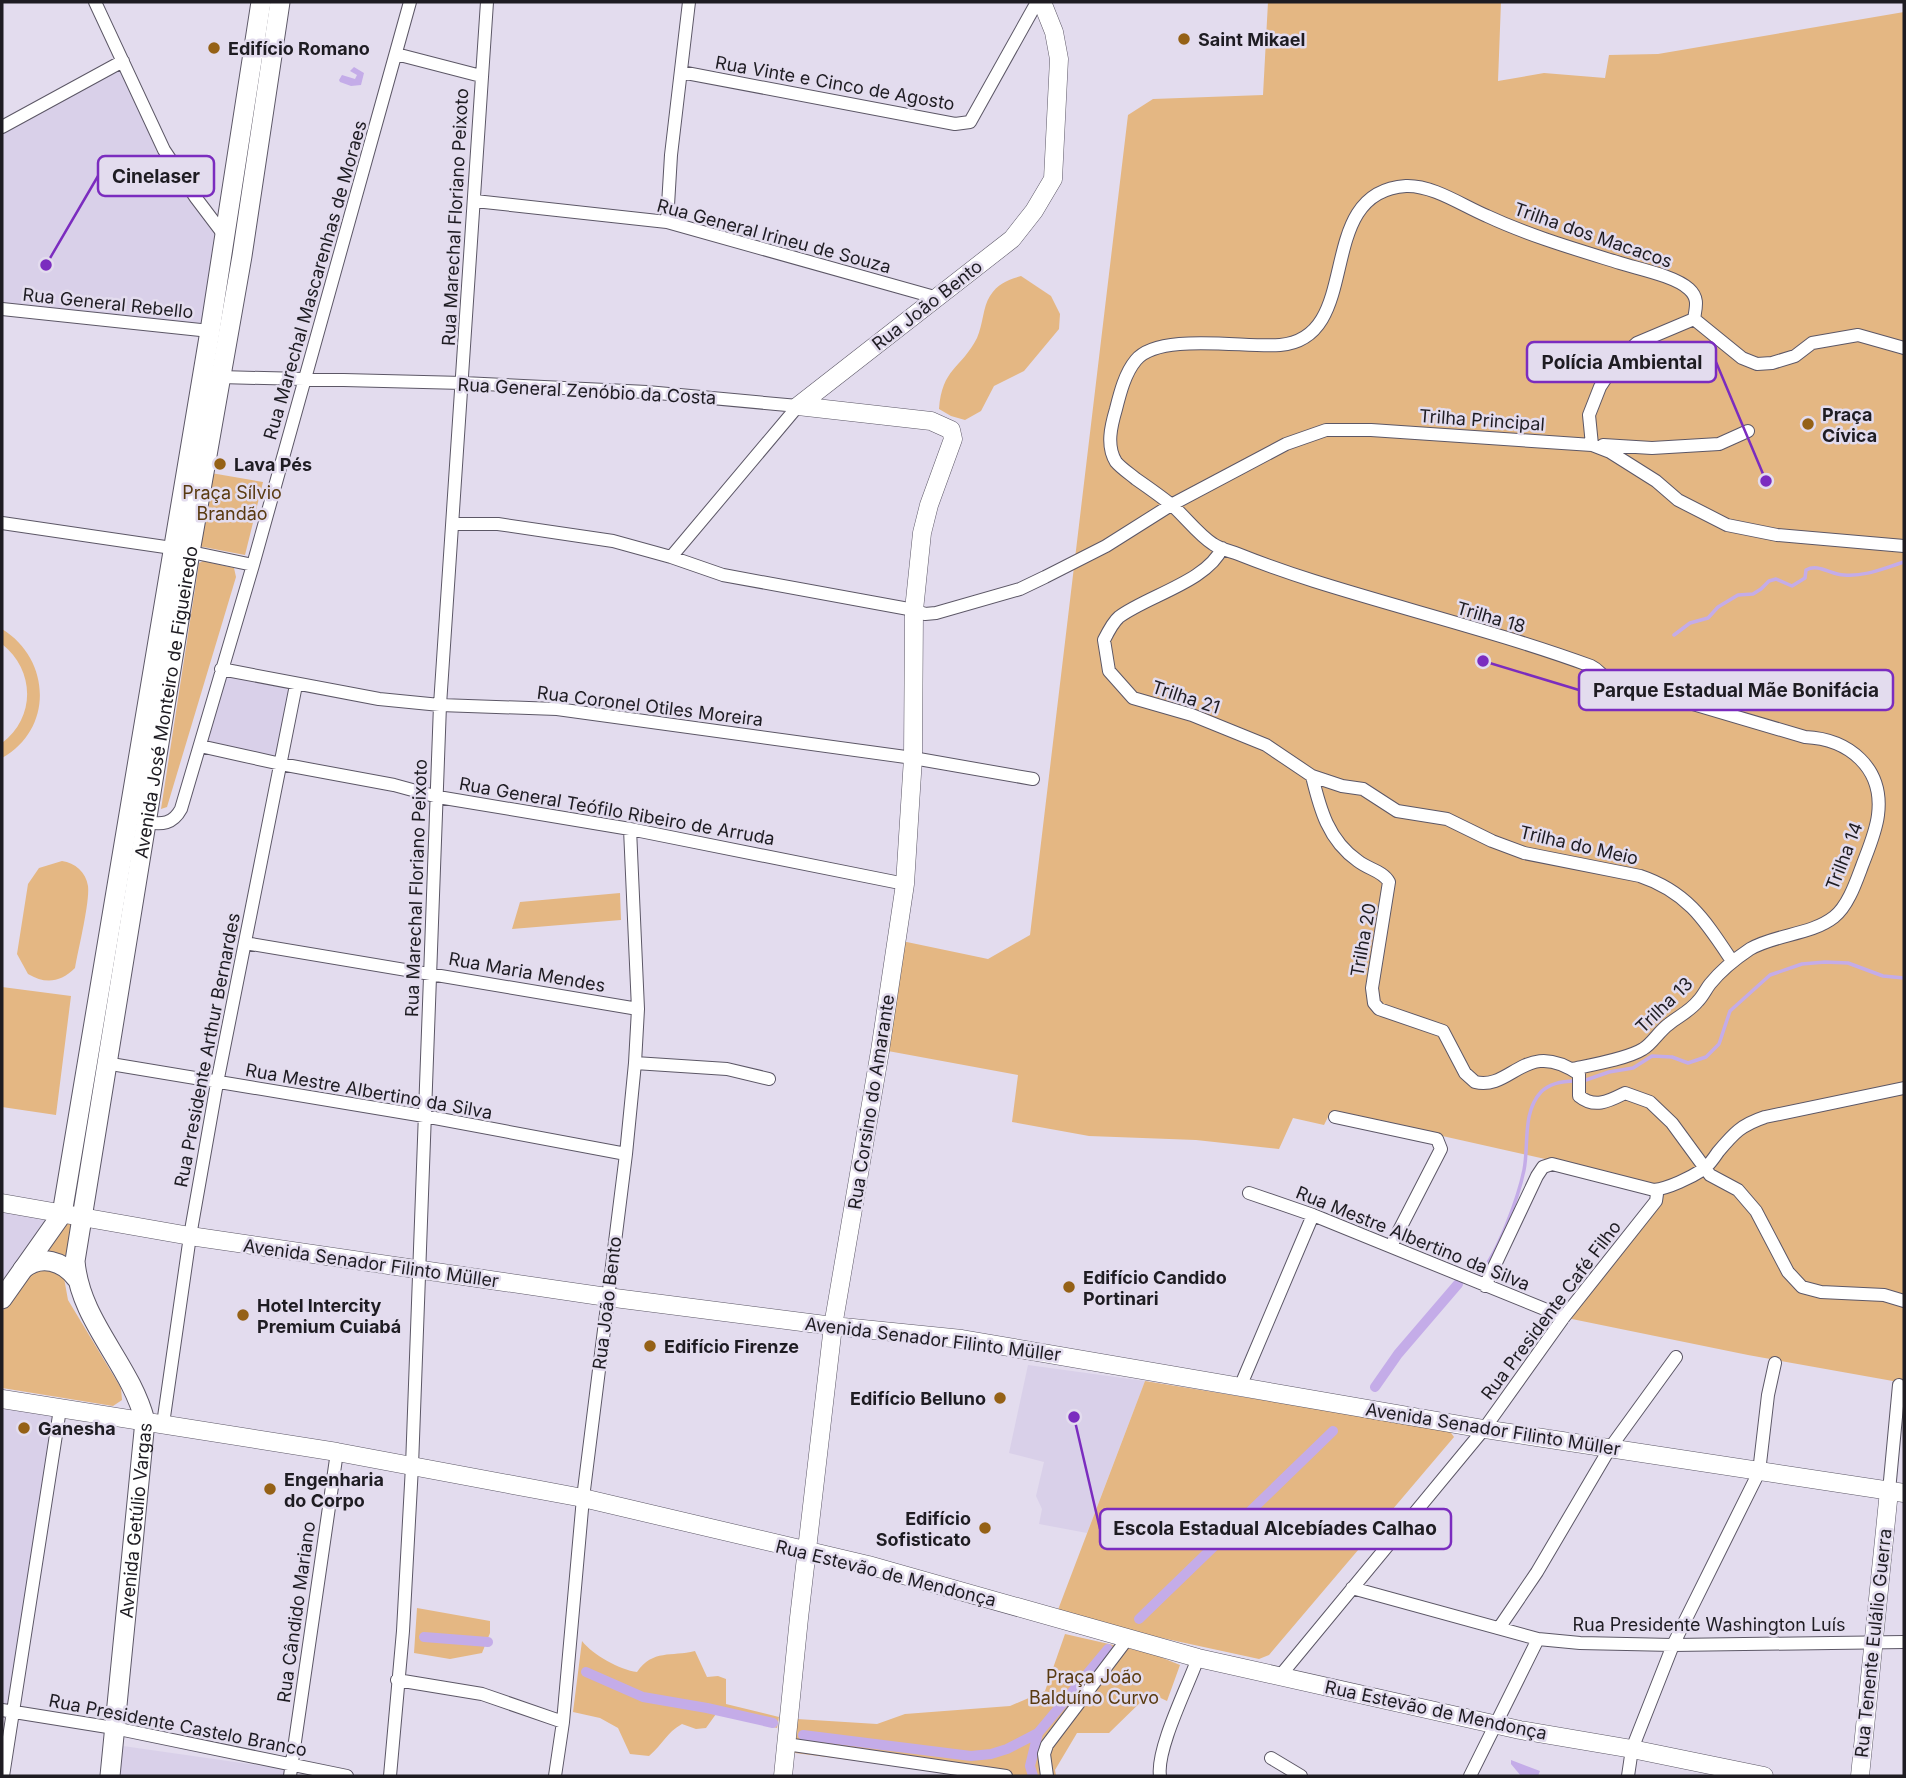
<svg xmlns="http://www.w3.org/2000/svg" width="1906" height="1778" viewBox="0 0 1906 1778" font-family="Inter,sans-serif">
<style>
.built{fill:#d9d0e9}
.green{fill:#e4b783}
.water{fill:#c4ace8}
.lines{fill:none;stroke-linecap:round;stroke-linejoin:round}
.stream{stroke:#c4ace8;stroke-width:3.5}
.canal{stroke:#c4ace8;stroke-width:10}
.street-casing{stroke:#5c5766;stroke-width:14}
.secondary-casing{stroke:#5c5766;stroke-width:19}
.primary-casing{stroke:#5c5766;stroke-width:21}
.street{stroke:#fff;stroke-width:12}
.secondary{stroke:#fff;stroke-width:18}
.primary{stroke:#fff;stroke-width:19}
.poi-dot{fill:#956116;stroke:#e3dcee;stroke-width:2.5}
.labels{text-anchor:middle;dominant-baseline:central;stroke-width:5;stroke-linejoin:round;paint-order:stroke}
.poi-label{font-size:18px;font-weight:bold;fill:#1e1c22;stroke:#e3dcee;text-anchor:start}
.street-label{font-size:18px;fill:#1e1c22;stroke:#e3dcee}
.park-label{font-size:18px;fill:#593a10;stroke:#e3dcee}
.leader{fill:none;stroke:#7b2cbf;stroke-width:2.5}
.callout-dot{fill:#7b2cbf;stroke:#e3dcee;stroke-width:2.5}
.callout{fill:#e3dcee;stroke:#7b2cbf;stroke-width:2.5}
.callout-label{font-size:19px;text-anchor:middle;font-weight:bold;fill:#1e1c22}
</style>
<rect width="100%" height="100%" fill="#e3dcee"/>
<path class="built" d="M121 67 156 150 219 235 208 327 2 306V132Z
M223 675 292 690 279 759 203 742Z
M2 1210 47 1219 2 1283Z
M1028 1365 1145 1381 1087 1533 1039 1524 1042 1509 1036 1496 1044 1462 1009 1453Z
M2 1404 58 1411 11 1707 2 1705Z
M123 1746 290 1770 289 1776H119Z"/>
<path class="green" d="M1268 2H1501L1498 81 1544 73 1605 78 1609 55 1658 54 1904 12V1383L1748 1355 1567 1318 1670 1187 1331 1111 1324 1125 1293 1118 1279 1149 1196 1140 1089 1136 1012 1122 1018 1075 888 1051 902 941 988 959 1030 935 1128 115 1153 99 1263 95Z
M1021 276 1051 296 1060 314 1059 329 1024 371 994 386 981 411 965 420 951 416 939 409C942 368 961 369 977 338 983 325 983 306 990 296 998 283 1008 280 1021 276Z
M211 473 263 482 245 555 198 546Z
M203 561 234 568 236 577 167 807 161 809 199 563Z
M2 629C51 659 54 729 2 758V743C36 717 35 670 2 644Z
M62 861C75 863 86 872 88 886 90 902 78 950 75 968 60 983 45 984 28 974L17 954 28 884 39 868Z
M620 893 621 920 512 929 520 902Z
M2 987 71 996 56 1115 2 1107Z
M62 1222 72 1223 68 1256 45 1252Z
M47 1267 64 1278 68 1300 121 1388 122 1400 113 1406 2 1388V1312L32 1270Z
M1145 1381 1449 1430 1454 1437 1269 1655 1259 1659 1056 1615Z
M417 1608 490 1621V1633L482 1653 450 1659 414 1653Z
M1065 1634 1153 1654 1180 1665 1167 1701 1150 1693 1109 1733H1077L1055 1770 1056 1776H977L795 1753 797 1719 877 1724 905 1714 1010 1706 1045 1691Z
M582 1641C593 1655 620 1670 637 1672 653 1649 671 1657 695 1651L707 1677 718 1676 726 1679V1704L779 1717 777 1728 716 1714 706 1728 696 1729 682 1724C666 1733 663 1744 649 1756L630 1754 618 1728 600 1718 573 1712Z"/>
<path class="water" d="M354 67 364 73 361 85 351 86 340 82 339 80 342 75 355 79 357 75 350 71Z
M1511 1760 1540 1771 1538 1776H1521L1511 1764Z"/>
<g class="lines">
<path class="stream" d="M1674 635 1690 623 1708 618 1718 607 1738 595 1753 594 1761 589 1769 581 1776 579 1792 586 1805 578 1806 570C1819 563 1830 575 1844 575 1865 577 1884 568 1904 562
M1583 1081 1609 1072 1633 1068 1652 1056 1672 1057 1688 1063 1706 1057 1719 1044 1730 1011 1770 975 1802 964 1825 962 1848 963 1883 976 1904 978
M1480 1274C1498 1252 1518 1199 1524 1170 1529 1146 1522 1112 1541 1092 1550 1083 1562 1081 1575 1081"/>
<path class="canal" d="M1375 1387 1398 1354 1458 1284
M1139 1619 1333 1431
M424 1637 488 1642
M586 1672 643 1697 707 1708 773 1723
M803 1735 971 1756 991 1754 1007 1749 1038 1733 1108 1649
M1033 1776 1030 1766 1038 1733"/>
<g class="street-casing">
<path id="street" d="M95 2 164 150 196 198 227 239
M396 54 481 76
M681 72 955 124 970 122 1037 2
M2 127 123 61
M475 201 667 222 938 298
M667 222 671 155 689 2
M2 309 210 331
M1694 319 1742 358 1757 364 1772 363 1795 356 1812 343 1858 335 1904 348
M220 377 463 383 647 392 798 406
M1603 445 1652 448 1719 444 1748 431
M2 523 172 548 253 565
M452 524H498L613 541 671 557 723 575 914 610 925 614 936 613 1020 589 1045 577 1106 546 1171 505 1286 444 1326 430H1371L1592 445 1610 452 1656 481 1678 500 1727 525 1777 535 1904 546
M1222 548C1208 581 1147 596 1119 617 1113 622 1108 632 1104 640L1109 671 1133 698 1192 715 1266 745 1312 776 1342 786 1363 789 1397 811 1447 819 1492 841 1524 853 1640 876C1688 892 1706 922 1732 961
M671 557 798 406
M221 669 379 699 440 705 557 709 913 758 1033 779
M200 746 281 764 394 785 438 797 630 829 905 884
M1312 776C1320 809 1328 840 1358 861 1368 869 1383 871 1389 882L1372 988 1374 1003 1379 1009 1443 1031 1465 1073 1475 1082C1512 1091 1525 1037 1579 1074V1096C1595 1109 1609 1101 1625 1093L1650 1102 1672 1123 1710 1175 1738 1190 1756 1211 1788 1272 1802 1287 1821 1292 1884 1295 1904 1301
M146 822C162 825 173 824 181 809L253 565 410 2
M245 943 638 1009
M105 1063 424 1116 626 1154
M635 1063 727 1069 769 1079
M1572 1069C1591 1065 1627 1059 1643 1049 1652 1044 1659 1031 1669 1024 1679 1016 1690 1011 1698 1001 1703 996 1706 989 1710 984 1722 969 1735 959 1750 949 1776 934 1811 935 1834 917 1848 906 1856 882 1862 866 1868 850 1876 832 1878 815 1884 768 1849 739 1805 737L1676 699C1661 698 1646 704 1632 702 1612 698 1608 674 1591 666 1501 633 1406 610 1314 581 1289 573 1263 564 1238 554 1230 551 1220 549 1213 544 1199 535 1187 519 1174 507 1162 497 1149 488 1136 479 1130 474 1121 468 1116 462 1106 446 1111 426 1116 409 1120 393 1125 373 1136 360 1159 332 1245 348 1280 345 1366 338 1311 192 1406 186 1433 185 1463 206 1487 216 1530 236 1575 249 1620 263 1639 269 1675 276 1689 289 1699 298 1696 307 1694 319L1637 343 1617 361 1600 387 1589 415 1592 445
M1335 1117 1437 1139 1441 1149 1391 1246
M1249 1193 1313 1215 1564 1317
M1485 1286 1537 1176 1543 1167 1552 1164 1654 1190C1669 1188 1690 1178 1704 1169 1709 1165 1714 1158 1718 1152 1734 1133 1741 1125 1765 1117L1904 1088
M1240 1387 1313 1215
M163 1424 190 1236 217 1083 296 685
M1889 1491 1899 1385
M1352 1588 1538 1639 1580 1643 1673 1645 1904 1642
M1499 1628 1537 1572 1610 1448 1676 1357
M1280 1676 1484 1429 1564 1317 1656 1201 1657 1194 1654 1190
M397 1680 482 1694 563 1722
M2 1710 114 1728 347 1776
M786 1744 1006 1776
M1271 1758 1301 1776
M3 1776 60 1409
M290 1776 337 1452
M390 1776 403 1631 412 1466 440 705 487 2
M555 1776 563 1722 583 1498 626 1154 635 1063 638 1009 630 829
M1047 1776 1044 1754 1047 1745 1128 1638
M1160 1776C1156 1749 1188 1686 1198 1658
M1470 1776 1538 1639
M1628 1776 1632 1749 1673 1645 1759 1472 1768 1395 1775 1363"/>
</g>
<g class="secondary-casing">
<path id="secondary" d="M798 406 1012 239 1034 211 1053 179 1059 59 1054 32 1042 2
M2 1203 190 1236 607 1297 833 1326 962 1339 1484 1429 1904 1493
M2 1399 337 1452 583 1498 868 1565 1198 1658 1520 1730 1632 1749 1764 1776
M783 1776 799 1618 833 1326 880 1051 905 884 913 758 914 610 922 533 929 505 953 439 951 430 931 421 798 406
M1860 1776 1889 1491"/>
</g>
<g class="primary-casing">
<g id="primary">
<path d="M23 1269C41 1254 63 1261 76 1278"/>
<path d="M2 1299 62 1214 210 331 261 2"/>
<path id="s1" d="M110 1776 145 1421C130 1363 80 1322 75 1261L190 552 242 256 280 2"/>
</g>
</g>
<use href="#street" class="street"/>
<use href="#secondary" class="secondary"/>
<use href="#primary" class="primary"/>
</g>
<g class="poi-dot">
<circle cx="1184" cy="39" r="7"/>
<circle cx="214" cy="48" r="7"/>
<circle cx="1808" cy="424" r="7"/>
<circle cx="220" cy="464" r="7"/>
<circle cx="1069" cy="1287" r="7"/>
<circle cx="243" cy="1315" r="7"/>
<circle cx="650" cy="1346" r="7"/>
<circle cx="1000" cy="1398" r="7"/>
<circle cx="24" cy="1428" r="7"/>
<circle cx="270" cy="1489" r="7"/>
<circle cx="985" cy="1528" r="7"/>
</g>
<g class="labels">
<g class="poi-label">
<text x="1198" y="39">Saint Mikael</text>
<text x="228" y="48">Edifício Romano</text>
<text x="1822" y="414">Praça<tspan x="1822" dy="21">Cívica</tspan></text>
<text x="234" y="464">Lava Pés</text>
<text x="1083" y="1277">Edifício Candido<tspan x="1083" dy="21">Portinari</tspan></text>
<text x="257" y="1305">Hotel Intercity<tspan x="257" dy="21">Premium Cuiabá</tspan></text>
<text x="664" y="1346">Edifício Firenze</text>
<text x="986" y="1398" text-anchor="end">Edifício Belluno</text>
<text x="38" y="1428">Ganesha</text>
<text x="284" y="1479">Engenharia<tspan x="284" dy="21">do Corpo</tspan></text>
<text x="971" y="1518" text-anchor="end">Edifício<tspan x="971" dy="21">Sofisticato</tspan></text>
</g>
<g class="street-label">
<text transform="translate(835 83) rotate(10)">Rua Vinte e Cinco de Agosto</text>
<text transform="translate(455 217) rotate(-87)">Rua Marechal Floriano Peixoto</text>
<text transform="translate(1593 235) rotate(19)">Trilha dos Macacos</text>
<text transform="translate(774 236) rotate(15)">Rua General Irineu de Souza</text>
<text transform="translate(315 280) rotate(-74)">Rua Marechal Mascarenhas de Moraes</text>
<text transform="translate(108 303) rotate(6)">Rua General Rebello</text>
<text transform="translate(927 305) rotate(-38)">Rua João Bento</text>
<text transform="translate(587 391) rotate(3)">Rua General Zenóbio da Costa</text>
<text transform="translate(1482 420) rotate(4)">Trilha Principal</text>
<text transform="translate(1491 617) rotate(16)">Trilha 18</text>
<text transform="translate(1186 697) rotate(18)">Trilha 21</text>
<text stroke="none"><textPath href="#s1" startOffset="1099">Avenida José Monteiro de Figueiredo</textPath></text>
<text transform="translate(650 706) rotate(7)">Rua Coronel Otiles Moreira</text>
<text transform="translate(617 811) rotate(10)">Rua General Teófilo Ribeiro de Arruda</text>
<text transform="translate(1579 845) rotate(13)">Trilha do Meio</text>
<text transform="translate(1844 856) rotate(-69)">Trilha 14</text>
<text transform="translate(416 888) rotate(-88)">Rua Marechal Floriano Peixoto</text>
<text transform="translate(1363 940) rotate(-80)">Trilha 20</text>
<text transform="translate(527 972) rotate(10)">Rua Maria Mendes</text>
<text transform="translate(1664 1005) rotate(-44)">Trilha 13</text>
<text transform="translate(207 1050) rotate(-79)">Rua Presidente Arthur Bernardes</text>
<text transform="translate(369 1091) rotate(10)">Rua Mestre Albertino da Silva</text>
<text transform="translate(871 1102) rotate(-81)">Rua Corsino do Amarante</text>
<text transform="translate(1413 1238) rotate(22)">Rua Mestre Albertino da Silva</text>
<text transform="translate(371 1263) rotate(8)">Avenida Senador Filinto Müller</text>
<text transform="translate(607 1303) rotate(-83)">Rua João Bento</text>
<text transform="translate(1551 1310) rotate(-53)">Rua Presidente Café Filho</text>
<text transform="translate(933 1339) rotate(7)">Avenida Senador Filinto Müller</text>
<text transform="translate(1493 1429) rotate(9)">Avenida Senador Filinto Müller</text>
<text stroke="none"><textPath href="#s1" startOffset="257">Avenida Getúlio Vargas</textPath></text>
<text transform="translate(886 1573) rotate(14)">Rua Estevão de Mendonça</text>
<text transform="translate(296 1612) rotate(-82)">Rua Cândido Mariano</text>
<text x="1709" y="1624">Rua Presidente Washington Luís</text>
<text transform="translate(1873 1643) rotate(-84)">Rua Tenente Eulálio Guerra</text>
<text transform="translate(1436 1710) rotate(12)">Rua Estevão de Mendonça</text>
<text transform="translate(178 1725) rotate(11)">Rua Presidente Castelo Branco</text>
</g>
<g class="park-label">
<text x="232" y="492">Praça Sílvio<tspan x="232" dy="21">Brandão</tspan></text>
<text x="1094" y="1676">Praça João<tspan x="1094" dy="21">Balduíno Curvo</tspan></text>
</g>
</g>
<path class="leader" d="M46 265L98 176M1766 481L1716 362M1483 661L1579 690M1074 1417L1100 1529"/>
<g class="callout-dot">
<circle cx="46" cy="265" r="7"/>
<circle cx="1766" cy="481" r="7"/>
<circle cx="1483" cy="661" r="7"/>
<circle cx="1074" cy="1417" r="7"/>
</g>
<g class="callout">
<rect x="98" y="156" width="116" height="40" rx="7"/>
<rect x="1527" y="342" width="189" height="40" rx="7"/>
<rect x="1579" y="670" width="314" height="40" rx="7"/>
<rect x="1100" y="1509" width="351" height="40" rx="7"/>
</g>
<g class="callout-label">
<text x="156" y="183">Cinelaser</text>
<text x="1622" y="369">Polícia Ambiental</text>
<text x="1736" y="697">Parque Estadual Mãe Bonifácia</text>
<text x="1275" y="1535">Escola Estadual Alcebíades Calhao</text>
</g>
<rect width="1906" height="1778" fill="none" stroke="#1e1c22" stroke-width="7"/>
</svg>
